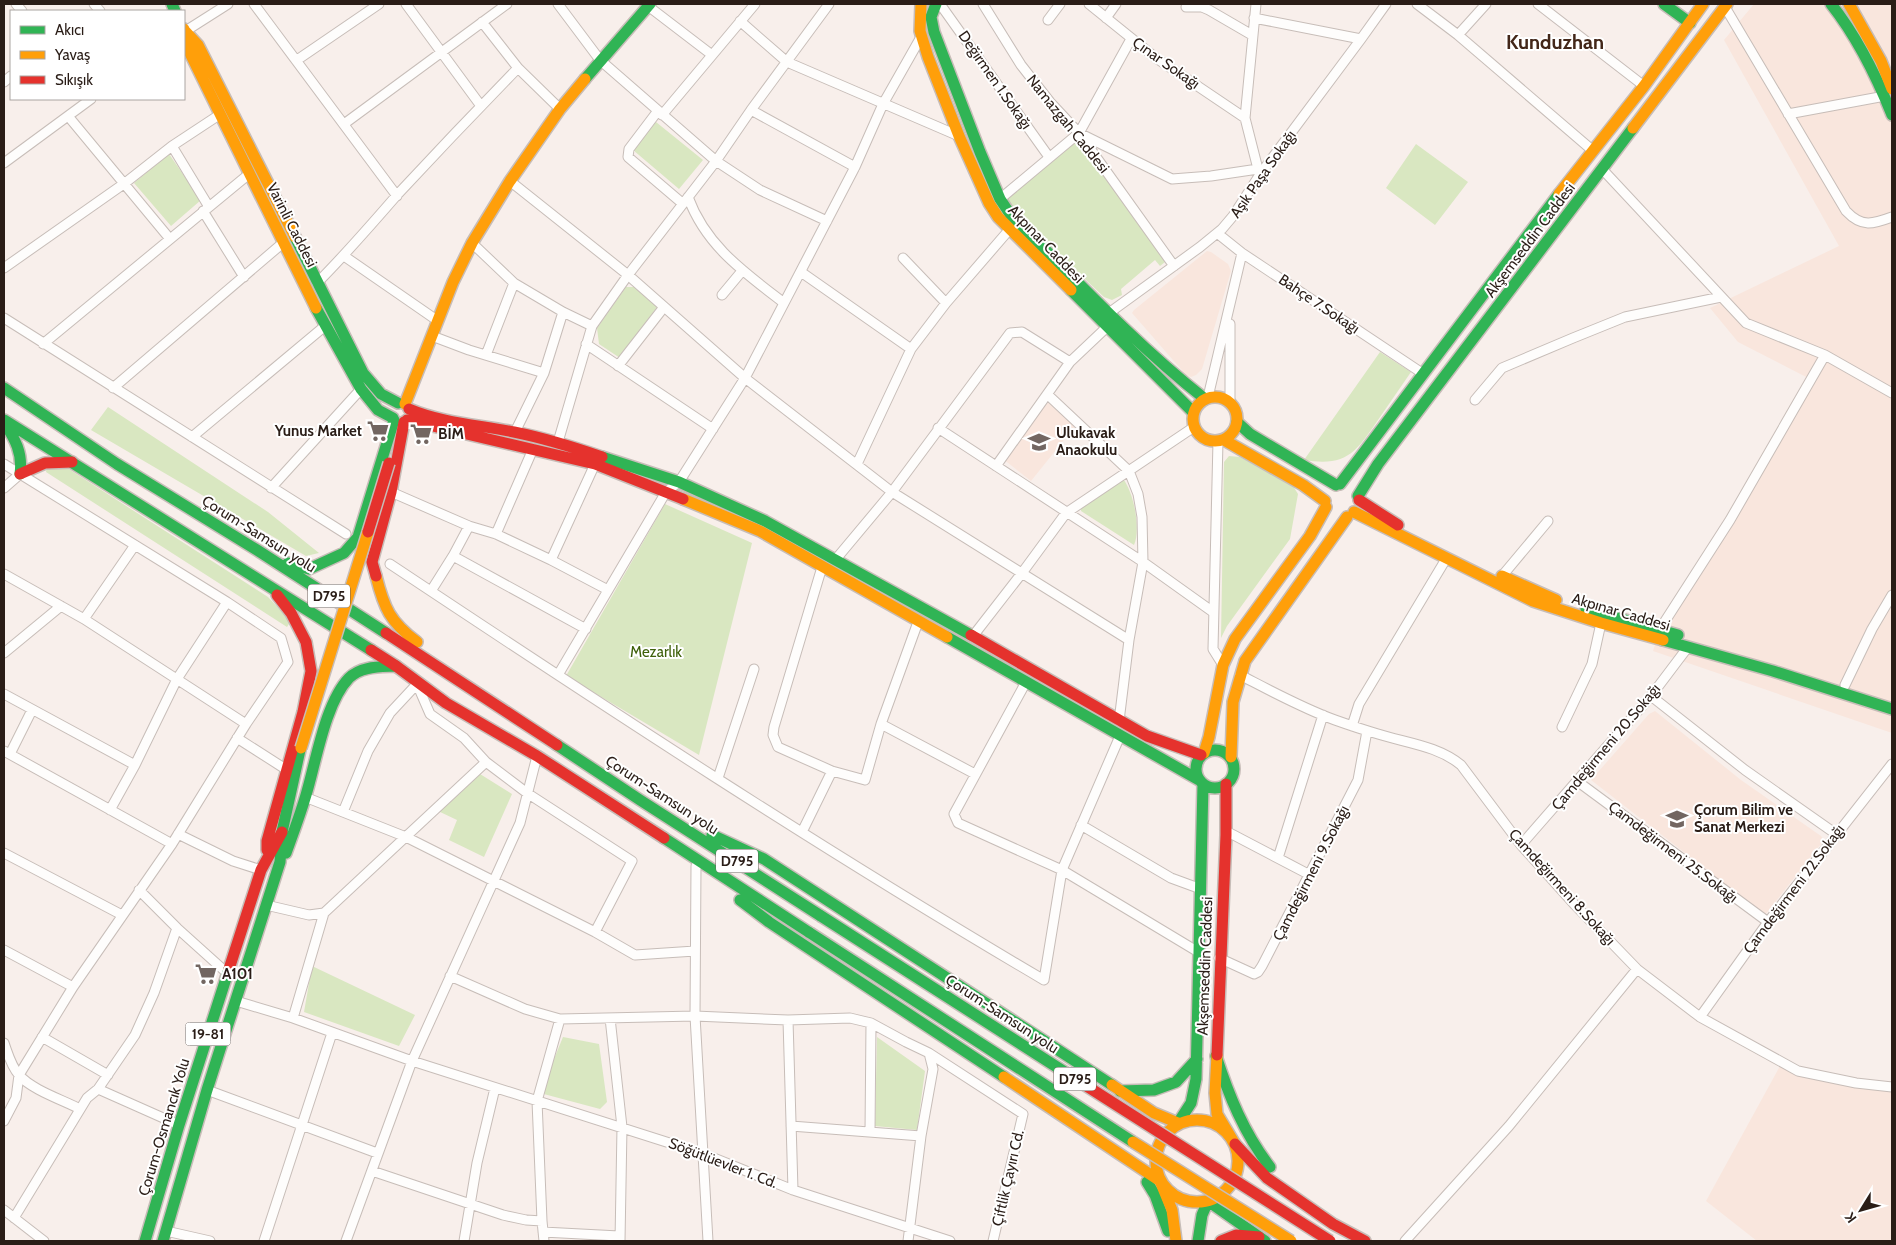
<svg xmlns="http://www.w3.org/2000/svg" width="1896" height="1245" viewBox="0 0 1896 1245" font-family="Cabin,sans-serif">
<style>
.built{fill:#f9e6dd}
.green{fill:#d9e7c1}
.lines{fill:none;stroke-linecap:round;stroke-linejoin:round}
.street-casing{stroke:#c7bdb8;stroke-width:11}
.fast-casing{stroke:#c7bdb8;stroke-width:14}
.slow-casing{stroke:#c7bdb8;stroke-width:14}
.jam-casing{stroke:#c7bdb8;stroke-width:14}
.street{stroke:#fefdfc;stroke-width:9}
.fast{stroke:#30b455;stroke-width:11}
.slow{stroke:#ff9f0a;stroke-width:11}
.jam{stroke:#e5322d;stroke-width:11}
.fast-bridge-casing{stroke:#c7bdb8;stroke-width:14;stroke-linecap:butt}
.slow-bridge-casing{stroke:#c7bdb8;stroke-width:14;stroke-linecap:butt}
.jam-bridge-casing{stroke:#c7bdb8;stroke-width:14;stroke-linecap:butt}
.fast-bridge{stroke:#30b455;stroke-width:11}
.slow-bridge{stroke:#ff9f0a;stroke-width:11}
.jam-bridge{stroke:#e5322d;stroke-width:11}
.labels{text-anchor:middle;dominant-baseline:central;stroke-width:4;stroke-linejoin:round;paint-order:stroke}
.shield{fill:#fff;stroke:#6a615d;stroke-width:1}
.shield-label{font-size:14px;font-weight:bold;fill:#2a1d17}
.street-label{font-size:15px;fill:#2a1d17;stroke:#fff}
.poi-label{font-size:15px;font-weight:bold;fill:#2a1d17;stroke:#fff;text-anchor:start}
.park-label{font-size:15px;fill:#3e600a;stroke:#fff}
.district-label{font-size:20px;font-weight:bold;fill:#432719;stroke:#fff}
</style>
<rect width="100%" height="100%" fill="#f8efeb"/>
<path class="built" d="M1754 4H1892V733L1653 651 1660 629 1810 379 1738 342 1710 308 1839 246 1724 40Z
M1207 251 1211 252 1228 264 1231 271 1202 369 1196 375 1191 377 1186 375 1132 313 1134 310Z
M1050 402 1076 425 1031 481 1003 459 1042 407Z
M1655 711 1741 780 1821 836 1824 840 1765 915 1591 780 1649 714Z
M1780 1066 1892 1091V1241H1757L1706 1201Z"/>
<path class="green" d="M656 122 703 160 679 189 633 150Z
M1078 139 1163 253 1165 262 1160 266 1155 260 1121 289 1122 295 1112 300 1104 297 1023 221 1005 199Z
M1416 144 1468 182 1435 225 1386 188Z
M169 154 201 200 171 226 134 183Z
M626 287H634L657 307 620 358 599 344 597 328Z
M1380 352 1411 372C1400 388 1389 404 1378 420 1356 452 1347 467 1304 460Z
M108 407 268 512 319 553 306 556 91 430Z
M1229 456 1240 457 1293 486 1298 494 1290 539 1227 626 1221 638 1224 462Z
M47 466H64L268 597 291 621 287 627 46 472Z
M1123 479C1134 492 1141 530 1134 545L1081 511V508Z
M665 504 752 543 699 755 566 676Z
M480 774 512 794 484 857 449 840 457 820 438 811Z
M312 966 415 1015 399 1046 304 1012Z
M563 1037 599 1044 607 1102 600 1109 540 1093Z
M877 1037 925 1071 917 1130 875 1126Z"/>
<g class="lines">
<g class="street-casing">
<path id="street" d="M16 4 22 11
M94 4 100 11
M254 4 397 196
M406 4 481 106
M558 4 600 60 716 161 760 190 827 221
M940 4 1049 157
M983 4 1021 65 1050 102 1079 133 1174 266
M1089 4 1156 58 1245 118
M1256 4 1245 118 1259 173
M1417 4 1458 35 1592 150
M1538 4 1644 86
M648 6 712 55
M1186 7H1202L1209 10 1252 35
M1725 7 1846 211C1862 228 1873 224 1892 217
M1106 18 1116 4
M1254 18 1361 39
M1048 20 1060 4
M740 21 787 62 959 136
M482 22 518 68 560 109
M184 32 228 4
M1458 35 1486 4
M297 60 379 4
M4 82 11 76
M751 110 855 167
M657 112 629 149 628 157 682 203
M1788 114 1885 96
M662 115 755 4
M68 116 170 239
M344 124 507 4
M1081 134 1172 179 1211 176 1258 169
M172 146 209 207
M4 163 91 99
M1603 170 1746 323 1825 355 1892 393
M510 181 628 275 745 378 892 492 1129 640
M688 197C706 246 744 272 784 303
M1000 199 1079 133 1131 39
M203 211 244 277
M1217 233 1242 253 1422 373
M472 243 514 283 563 312 592 326
M344 256 438 321
M903 258 946 303
M4 268 125 183 172 146 219 115
M801 272 911 349
M317 283C345 255 371 225 397 195 437 152 477 110 518 68
M722 295 742 271
M1109 313 1200 247 1222 229 1233 216 1261 173 1361 39 1386 4
M4 318 346 534
M1230 324V403
M432 336 469 350 544 373
M43 344 249 174
M586 344 713 429
M486 355 514 283
M618 366 664 307
M113 388 284 242
M1048 395 1129 471 1138 494 1142 517 1143 562 1129 640 1119 721
M1208 397 1242 253
M1475 400 1502 368 1573 338 1625 317 1721 297
M938 428 1143 562 1213 612
M515 432 544 373 563 312
M192 437 325 326
M1218 441 1213 649 1223 665
M558 442 592 326 628 275 716 161 751 110 829 4
M4 464 227 602 281 638 288 662 246 724 172 844 73 987 19 1075 16 1098 4 1121
M857 464 911 349 946 303 1009 230
M996 466 1070 362 1107 327
M4 488 20 474
M271 488 361 389
M391 492 469 526 496 534 551 560 608 590
M496 534 533 449
M453 556 586 629
M836 559 892 492 1010 333 1022 332 1070 362
M551 560 595 464
M390 564C605 707 821 849 1044 980L1062 870 1120 736
M822 567 774 727 773 735 778 747 832 771 865 780 881 724 918 622
M4 574 84 619 246 724
M1502 576 1548 521
M431 591 453 556 469 526
M84 619 135 545
M1660 629 1730 520 1825 355
M973 636 1022 573 1066 513 1194 427
M4 653 61 606
M558 675 666 492 679 482 745 378 855 167 883 104 921 37
M1240 675C1271 691 1302 708 1335 720 1349 725 1364 730 1378 734 1407 743 1438 746 1461 765L1521 845 1575 905 1637 969 1700 1017 1798 1071 1856 1083 1892 1087
M1026 682 954 814 958 823 1062 870 1200 953
M1845 685 1872 629 1892 595
M4 694 135 765
M1651 696 1745 770 1836 834
M881 724 975 774
M1352 726 1359 704 1446 559
M1562 727 1592 664 1601 623
M237 738 287 770
M4 751 172 844
M10 754 32 710
M718 778 754 669
M1577 781 1768 922
M305 797 406 837 595 932 635 955 695 951
M110 810 135 765 177 679 227 602
M343 812 368 751 390 713 417 684 430 714 464 738 486 762 527 793 632 861 595 932
M1081 825 1171 878 1201 889
M1226 831 1310 875
M802 832 832 771
M178 834 233 861 261 870
M1521 845 1651 696 1688 647
M4 853 122 915
M1278 858 1323 715
M696 866 695 1016 708 1241
M139 890 177 928 227 973
M266 905 309 915 324 913
M4 950 73 987
M1219 958 1254 974 1258 972 1262 966 1358 780 1367 731
M450 976 525 1009 560 1019 695 1016 788 1020 793 1190
M236 1001 293 1018 412 1061 704 1154 793 1190 950 1241
M1700 1017 1768 922 1892 764
M293 1018 324 913 486 762
M610 1018 622 1127 620 1241
M788 1020 850 1018 871 1023 906 1042 929 1053 1023 1114 993 1241
M42 1037 108 1075
M4 1043C8 1054 11 1066 19 1075 32 1090 63 1100 80 1109
M98 1089 179 1125
M207 1090 377 1153
M791 1126 921 1136
M870 1132 871 1023
M372 1171 503 1215 526 1220 542 1221
M4 1210 44 1241
M14 1218 87 1098 98 1089 135 1035 154 993 177 928
M166 1231 210 1241
M543 1232 619 1236
M264 1241 332 1033
M346 1241 412 1061 520 823 537 756
M464 1241 477 1163 495 1088
M544 1241 542 1221 537 1101 560 1019
M908 1241 921 1136 933 1069 929 1053
M1405 1241 1509 1126 1637 969"/>
</g>
<g class="fast-casing">
<path id="fast" d="M172 4 175 11
M936 4 931 17 934 32 980 152 1000 199 1010 214C1073 277 1135 344 1205 399
M1664 4 1690 23
M1831 4C1858 38 1876 75 1892 115
M585 79 650 4
M295 237 363 373 381 394 398 403
M1071 290 1193 412
M316 308 361 389 378 410 393 418
M4 388 117 464 257 550 386 633
M4 420 371 650
M4 422C15 439 23 453 20 474
M1237 422 1250 434 1336 485
M602 457 679 482 765 521 971 635
M1340 484 1559 194
M1358 496 1378 464 1633 128
M288 563 309 569 344 553 358 537 394 420
M1586 609 1678 635
M947 637 1199 780
M1663 640 1773 671 1892 709
M557 745 640 800 821 916
M1196 769a19 19 0 1 1 38 0a19 19 0 1 1-38 0Z
M282 832 300 750
M712 835 764 859 1112 1085
M664 838 810 933
M286 853C293 834 300 815 306 795 316 762 325 703 349 678 361 666 380 667 396 666
M740 900 769 922 1004 1077
M1216 1056C1229 1096 1244 1133 1270 1167
M1120 1091 1154 1090 1176 1082 1197 1059
M1178 1123 1191 1103 1196 1079 1203 784
M1147 1182 1155 1195 1168 1231
M145 1241 179 1125 229 969
M163 1241 207 1090 280 862 282 835
M1198 1241 1202 1215 1208 1201 1265 1241"/>
</g>
<g class="slow-casing">
<path id="slow" d="M921 4 920 31 928 57 959 136 989 203 998 217 1071 290
M1849 4 1881 61 1892 89
M184 29 188 49 316 308
M185 31 198 45 295 237
M1633 128 1727 4
M1559 194 1644 86 1703 4
M1193 419a22 22 0 1 1 44 0a22 22 0 1 1-44 0Z
M405 404 453 282 472 243 510 181 560 109 585 79
M1224 440 1303 485 1325 501
M683 499 760 531 947 637
M1354 512 1533 601 1601 623 1663 640
M376 576C384 608 390 622 417 642
M1502 576 1556 600
M1204 753 1209 737 1223 665 1235 639 1310 536 1326 507
M1231 757 1233 702 1245 661 1347 517
M1217 1055 1215 1093 1217 1114 1235 1144
M1004 1077 1160 1181 1172 1210 1176 1241
M1112 1085 1154 1113 1178 1123
M1156 1161a41 41 0 1 1 82 0a41 41 0 1 1-82 0Z"/>
</g>
<g class="jam-casing">
<path id="jam" d="M409 409C442 423 479 425 514 432 544 438 573 447 602 457
M407 420 595 464 683 499
M20 474 45 463 72 462
M1359 500 1398 525
M376 576 372 562 391 492 404 422
M386 633 557 745
M971 635 1147 736 1201 755
M371 650 396 666 446 703 537 756 664 838
M267 850V841L303 712 311 671 306 642 291 613 277 595
M229 969 261 870 282 832
M1217 1055 1226 835V784
M1235 1144 1267 1178 1333 1224 1365 1241
M1221 1241 1236 1235 1259 1237"/>
</g>
<use href="#street" class="street"/>
<use href="#fast" class="fast"/>
<use href="#slow" class="slow"/>
<use href="#jam" class="jam"/>
<g class="fast-bridge-casing">
<path id="fast-bridge" d="M821 916 1074 1078
M810 933 1133 1142"/>
</g>
<g class="slow-bridge-casing">
<path id="slow-bridge" d="M301 748 368 532
M1133 1142 1291 1241"/>
</g>
<g class="jam-bridge-casing">
<path id="jam-bridge" d="M368 532 389 463
M1074 1078 1330 1241"/>
</g>
<use href="#fast-bridge" class="fast-bridge"/>
<use href="#slow-bridge" class="slow-bridge"/>
<use href="#jam-bridge" class="jam-bridge"/>
</g>
<defs>
<g id="supermarket-bare" transform="scale(1.725)"><path d="M-6-5.5h2.5l.6 2H6L4.5 2H-2.5L-4.4-4H-6ZM-1.5 3.2a1.3 1.3 0 1 0 .1 0ZM3 3.2a1.3 1.3 0 1 0 .1 0Z" fill="#726661" stroke="#fff" stroke-width="2.5" paint-order="stroke"/></g>
<g id="school-bare" transform="scale(1.725)"><path d="M0-5L7-2L0 1L-7-2ZM-4 1L0 2.5L4 1V4Q0 6-4 4Z" fill="#726661" stroke="#fff" stroke-width="2.5" paint-order="stroke"/></g>
</defs>
<g fill-rule="evenodd">
<use href="#supermarket-bare" x="378" y="431"/>
<use href="#supermarket-bare" x="421" y="434"/>
<use href="#school-bare" x="1039" y="442"/>
<use href="#school-bare" x="1677" y="819"/>
<use href="#supermarket-bare" x="206" y="974"/>
</g>
<g class="labels">
<g class="shield">
<rect x="308" y="584.5" width="42" height="23" rx="4"/>
<rect x="716" y="849.5" width="42" height="23" rx="4"/>
<rect x="185.5" y="1022.5" width="45" height="23" rx="4"/>
<rect x="1054" y="1067.5" width="42" height="23" rx="4"/>
</g>
<g class="shield-label">
<text x="329" y="596">D795</text>
<text x="737" y="861">D795</text>
<text x="208" y="1034">19-81</text>
<text x="1075" y="1079">D795</text>
</g>
<g class="street-label">
<text transform="translate(1166 63) rotate(35)">Çınar Sokağı</text>
<text transform="translate(995 80) rotate(55)">Değirmen 1.Sokağı</text>
<text transform="translate(1068 124) rotate(51)">Namazgah Caddesi</text>
<text transform="translate(1263 174) rotate(-55)">Aşık Paşa Sokağı</text>
<text transform="translate(292 225) rotate(63)">Varinli Caddesi</text>
<text transform="translate(1530 240) rotate(-53)">Akşemseddin Caddesi</text>
<text transform="translate(1046 244) rotate(46)">Akpınar Caddesi</text>
<text transform="translate(1319 304) rotate(34)">Bahçe 7.Sokağı</text>
<text transform="translate(259 534) rotate(32)">Çorum-Samsun yolu</text>
<text transform="translate(1621 612) rotate(16)">Akpınar Caddesi</text>
<text transform="translate(1606 747) rotate(-50)">Çamdeğirmeni 20.Sokağı</text>
<text transform="translate(662 795) rotate(33)">Çorum-Samsun yolu</text>
<text transform="translate(1673 852) rotate(37)">Çamdeğirmeni 25.Sokağı</text>
<text transform="translate(1311 873) rotate(-63)">Çamdeğirmeni 9.Sokağı</text>
<text transform="translate(1562 887) rotate(48)">Çamdeğirmeni 8.Sokağı</text>
<text transform="translate(1794 889) rotate(-53)">Çamdeğirmeni 22.Sokağı</text>
<text transform="translate(1205 966) rotate(-88)">Akşemseddin Caddesi</text>
<text transform="translate(1002 1014) rotate(33)">Çorum-Samsun yolu</text>
<text transform="translate(164 1127) rotate(-73)">Çorum-Osmancık Yolu</text>
<text transform="translate(723 1163) rotate(21)">Söğütlüevler 1. Cd.</text>
<text transform="translate(1008 1178) rotate(-77)">Çiftlik Çayırı Cd.</text>
</g>
<g class="poi-label">
<text x="362" y="431" text-anchor="end">Yunus Market</text>
<text x="1056" y="433">Ulukavak<tspan x="1056" dy="17">Anaokulu</tspan></text>
<text x="438" y="434">BİM</text>
<text x="1694" y="810">Çorum Bilim ve<tspan x="1694" dy="17">Sanat Merkezi</tspan></text>
<text x="222" y="974">A101</text>
</g>
<g class="park-label">
<text x="656" y="652">Mezarlık</text>
</g>
<g class="district-label">
<text x="1555" y="42">Kunduzhan</text>
</g>
</g>
<rect width="1896" height="1245" fill="none" stroke="#2a1d17" stroke-width="10"/>
<rect x="10" y="10" width="175" height="90" fill="#ffffff" stroke="#aaa5a2"/>
<rect x="20" y="26" width="25" height="8" fill="#30b455" stroke="#aaa5a2"/>
<text x="55" y="35" font-size="15" fill="#2a1d17">Akıcı</text>
<rect x="20" y="51" width="25" height="8" fill="#ff9f0a" stroke="#aaa5a2"/>
<text x="55" y="60" font-size="15" fill="#2a1d17">Yavaş</text>
<rect x="20" y="76" width="25" height="8" fill="#e5322d" stroke="#aaa5a2"/>
<text x="55" y="85" font-size="15" fill="#2a1d17">Sıkışık</text>
<g transform="translate(1861 1210) rotate(233)" stroke="#ffffff" stroke-width="4" paint-order="stroke">
<path d="M0-4L9 19L0 12L-9 19Z" fill="#2a1d17"/>
<text y="-8" font-size="14" font-weight="bold" text-anchor="middle" fill="#2a1d17">K</text>
</g>
</svg>
